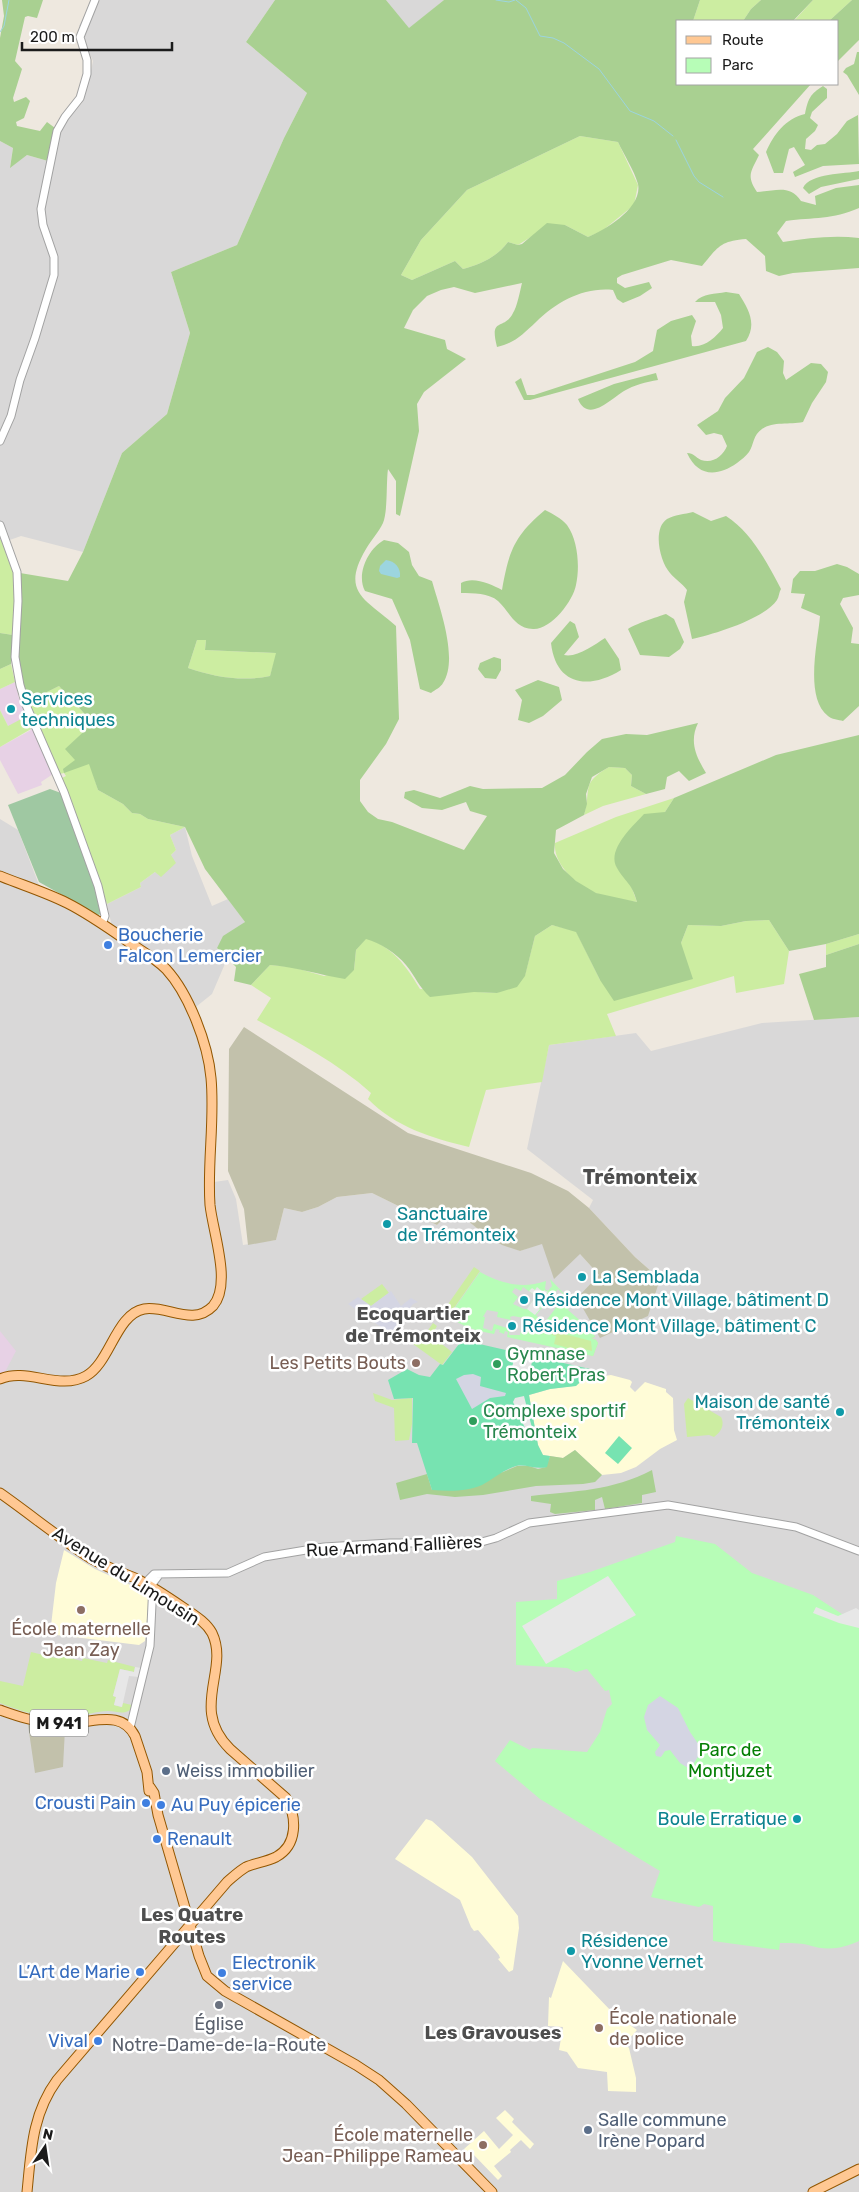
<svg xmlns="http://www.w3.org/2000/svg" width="859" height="2192" viewBox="0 0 859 2192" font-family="Rubik,sans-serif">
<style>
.residential{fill:#d9d8d8}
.industrial{fill:#e7d1e5}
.education{fill:#fffcd7}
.construction{fill:#c2c1ab}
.grass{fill:#cceda1}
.forest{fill:#a9d091;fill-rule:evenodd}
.cemetery{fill:#9fc8a2}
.park{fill:#b7fdb7;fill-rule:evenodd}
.pitch{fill:#77e3b1}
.parking{fill:#e7e7e7}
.plaza{fill:#d4d5e3}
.water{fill:#9cd5df}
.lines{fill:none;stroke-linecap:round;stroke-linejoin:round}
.stream{stroke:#9cd5df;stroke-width:1}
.minor-casing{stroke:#a2a2a2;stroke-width:9}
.major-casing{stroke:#925600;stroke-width:11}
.minor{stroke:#fff;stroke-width:7}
.major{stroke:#ffc893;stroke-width:9}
.culture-dot{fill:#0f9aa8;stroke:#fff;stroke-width:2}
.shop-dot{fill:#3f7fe0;stroke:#fff;stroke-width:2}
.education-dot{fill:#8d6e63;stroke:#fff;stroke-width:2}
.leisure-dot{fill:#2e9e5b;stroke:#fff;stroke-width:2}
.service-dot{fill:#5c6f8a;stroke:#fff;stroke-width:2}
.worship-dot{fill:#6b7280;stroke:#fff;stroke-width:2}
.labels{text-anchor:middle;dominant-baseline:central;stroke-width:5;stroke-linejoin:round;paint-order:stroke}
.shield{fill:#fff;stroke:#5f5f5f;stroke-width:1}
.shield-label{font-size:16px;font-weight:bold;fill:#1b1b1b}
.culture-label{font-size:18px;fill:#0d838f;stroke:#fff;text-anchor:start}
.shop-label{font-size:18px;fill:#366cbe;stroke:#fff;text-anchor:start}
.leisure-label{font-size:18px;fill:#27864d;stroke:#fff;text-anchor:start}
.education-label{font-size:18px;fill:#785e54;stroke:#fff;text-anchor:end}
.street-label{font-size:18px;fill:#1b1b1b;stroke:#fff}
.park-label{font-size:18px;fill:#047e04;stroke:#fff}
.service-label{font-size:18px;fill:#4e5e75;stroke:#fff;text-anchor:start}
.worship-label{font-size:18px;fill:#5b616d;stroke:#fff}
.neighbourhood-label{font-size:19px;font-weight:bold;fill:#4e4e4e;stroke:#fff}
.quarter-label{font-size:20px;font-weight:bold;fill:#4e4e4e;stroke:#fff}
</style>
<rect width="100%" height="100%" fill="#eee8df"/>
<path class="residential" d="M92 0H275L246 42 307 93 284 138 237 245 171 272 190 333 167 414 122 453 83 552 21 536 7 541 0 540V141L13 148 10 167 27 155 48 161 54 135 60 136 65 122 82 103 91 71 93 61 84 41 85 31 79 26Z
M386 0H444L409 29Z
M0 819 18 830 42 893 112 927 107 904 141 887 140 883 155 872 176 850 170 835 185 827 192 856 212 906 228 899 245 922 217 948 227 959 212 994 197 1006 196 1023 210 1070 214 1182 228 1180 236 1199 243 1245 276 1240 284 1208 302 1212 318 1207 337 1197 372 1193 437 1225 453 1209 488 1237 520 1251 542 1243 580 1254 599 1275 660 1279 635 1257 589 1208 593 1200 527 1149 549 1045 636 1033 651 1051 762 1023 859 1017V2192H0Z"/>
<path class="industrial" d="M15 682 19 698 53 774 41 782 42 785 18 794 0 760V747L31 730 8 726 0 710V689Z
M0 1331 16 1351 5 1372 0 1375Z"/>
<path class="education" d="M589 1374 595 1379 597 1377 611 1375 630 1380 632 1382 630 1387 635 1392 645 1382 666 1389V1392L673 1398 674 1430 677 1440 660 1449 636 1467 621 1473 602 1475 575 1450 563 1458 543 1455 538 1445 529 1395 550 1389 574 1386Z
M64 1550 95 1569 137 1588 149 1596 145 1641 139 1645 74 1637 71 1634 64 1636 50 1634 56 1583Z
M426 1819 432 1821 472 1857 518 1916 519 1928 513 1970 509 1972 498 1959 500 1958 499 1955 478 1930 474 1931 471 1927 460 1900 395 1859Z
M563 1961 613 2013 637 2030 625 2044 629 2048 636 2078V2092L608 2091 607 2072 578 2068 567 2052 559 2050 563 2027 548 2026 549 1997 551 1998Z
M505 2110 514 2119 512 2122 534 2144 530 2149 521 2140 510 2150 511 2152 494 2166 502 2176 498 2180 472 2153 469 2155 464 2149 484 2131 499 2149 513 2135 496 2118Z"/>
<path class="construction" d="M244 1027 408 1133 531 1173 568 1191 589 1208 635 1257 660 1279 648 1316 600 1338 577 1298 599 1275 580 1254 554 1279 542 1244 520 1251 502 1245 488 1237 453 1209 437 1225 372 1193 337 1197 318 1207 302 1212 284 1208 276 1240 248 1245 244 1209 228 1171 229 1049Z
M28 1725 41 1728 65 1729 63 1767 35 1773Z"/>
<path class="grass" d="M700 0H761L751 9 743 21H693Z
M813 0H852L829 21H794Z
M580 136 618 142 638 185 634 205 602 231 588 237 565 225 534 235 518 245 508 242C497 257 481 264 463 269L455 261 412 280 401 275 421 240 467 190Z
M0 540H4L14 574 16 593 13 635 0 633Z
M197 640H206L205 650 277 653 270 676C243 682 214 677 188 668Z
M11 664 15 682 0 689V669Z
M59 686 93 723 66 749 90 764 98 790 123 804 132 813 140 814 148 819 185 827 170 835 176 850 171 855 176 863 161 877 155 872 140 883 141 887 107 904 62 778 66 776 64 773 60 774 27 702Z
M0 710 8 726 25 717 31 729 0 747Z
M609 767 625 768 632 775 631 786 646 794 603 806 584 815C592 788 580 784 609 767Z
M674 798 665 812 616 866 630 883 637 902C624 900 611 898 598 894 578 887 553 865 555 843L616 817Z
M769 920 789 951 784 984 736 993 734 976 607 1014 616 1036 549 1045 542 1082 486 1090 469 1147C432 1138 395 1127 368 1099L371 1093C338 1063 296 1041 257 1020L271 998 251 985 270 965 292 967 324 976 354 970 356 950 366 938C393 947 406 966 420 989L497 993 525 975 535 936 552 925 576 931 600 980 681 943 688 925 721 926 746 921Z
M859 934V944L826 955V944Z
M474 1267 480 1271 449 1315 444 1310Z
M382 1284 389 1293 371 1306 361 1299Z
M568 1311 592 1331 595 1337 591 1338 596 1340 598 1343 593 1356 541 1343Z
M433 1323 437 1326 430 1338H434L452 1352 442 1365 413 1344 420 1334 424 1336Z
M373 1393 392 1400 412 1398V1424L409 1440 395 1441 394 1408 375 1401Z
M688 1398 721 1417C725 1425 721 1432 714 1437L709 1435 687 1437 684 1404Z
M31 1652 56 1658 57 1655 82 1661 83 1658 107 1663 108 1660 135 1667 134 1672 120 1669 113 1696 116 1697 114 1705 121 1707 123 1703 132 1705 130 1710C122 1715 117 1711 108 1711 97 1711 87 1715 77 1716 49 1720 25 1713 0 1703V1681L23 1686Z"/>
<path class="forest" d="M2 0H43L37 18 28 16 25 17 15 61 22 69 13 98 14 102 26 97 30 101 24 118 16 122 17 126 40 131 47 122 55 128 48 161 27 155 10 168 13 148 0 141V38L4 16Z
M275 0H386L409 28 444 0H700L693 21H678V84H811L753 149 759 155C751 172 746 175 757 192 775 191 790 184 801 201L816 205 815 196 836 188 859 185V208C832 220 814 217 786 221L777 233 783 242C808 238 834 235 859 238V268L793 273 779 276 766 271 765 256 746 239C720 241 718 247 702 266L671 260 622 275 617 278V283L625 288 649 282 652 288 640 296 623 303 617 299 613 290C583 287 557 302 536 322 523 334 515 343 497 347 489 316 504 331 513 313 517 307 520 291 522 283L475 293 454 287 441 290 427 296 413 310 404 328 445 340 447 349 466 359 424 392 417 404 419 431 400 516 396 514V481L388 469C386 483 388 511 383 523 379 532 371 540 366 549 340 593 366 599 396 626L399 719 386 744 360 780V801L368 812 378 819 392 822 464 850 487 816 470 811 466 802 442 810 422 808 404 798 405 792 414 790 440 798 470 786 483 789 542 788 565 775 587 752 602 739 626 734 647 735 698 723C689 742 696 756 706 773L689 781 679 771 667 777 665 789 646 794 631 786 632 775 625 768 609 767 592 777 586 794 587 804 584 815 556 830 554 853 563 869 576 881 596 893 637 902C632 883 625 882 617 868 606 850 633 826 644 814L665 812 674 798 776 755 859 735V934L826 944 789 951 769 920 746 921 721 926 688 925 681 943 693 979 614 1001 600 980 576 932 552 925 535 936 525 976 517 987 497 993 474 992 430 997C419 987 415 976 406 965 396 953 380 943 366 939L356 950 354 970 345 979C320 975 296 967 270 965L251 985 234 981 236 967 217 948 223 936 245 922 205 869 185 827 148 819 140 814 132 813 123 804 98 790 89 764 64 773 63 769 75 760 65 749 93 723 59 686 27 702 18 658 20 573 68 581 83 552 122 453 167 414 190 333 171 272 237 245 284 138 307 93 246 42ZM580 136 618 142C624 155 634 170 638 184 643 207 606 230 588 237L565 225 547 223 522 244 518 245 508 242C497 257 481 264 463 269L455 261 412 280 401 275 421 240 467 190ZM197 640H206L205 650 276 653 270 676C243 682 214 677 188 668Z
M761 0H813L793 21H743L751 9Z
M852 0H859V40L838 61V21H829Z
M857 52H859V95L847 75 843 72 846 68 854 64Z
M823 86 827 89V98L812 112 810 118 818 125 815 131 806 139 805 149 811 150 817 145 825 144 837 134 847 121 858 115 859 164 823 166 795 177 793 172 805 165 794 147 789 149 783 173H774L766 152C774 134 785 119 805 114 808 99 810 94 823 86Z
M859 171V179L821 187 809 194 803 188C810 173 845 174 859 171Z
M726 292 739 294C749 310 757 324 746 341L530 400H524L515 382 521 378 527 395H534L635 362 653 351 657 330 671 321 692 315 696 321 691 336 692 346C704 348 716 337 723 328L721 315 715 302H695C703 293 715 294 726 292Z
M768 347 777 352 784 361 783 373 786 380 811 363 821 364 828 372 826 382 812 403 803 422C790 425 773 421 762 429 753 435 754 444 749 452 746 456 741 460 737 463 717 477 698 477 687 453 694 453 695 457 701 460 713 464 723 456 727 446L722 435 714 433 706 435 697 425 718 411 725 398 744 378 757 352Z
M656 373 658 380C646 382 634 385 624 391 612 398 588 424 578 399L614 384Z
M545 510C553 514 561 518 567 525 578 540 580 567 576 585 573 601 551 630 533 629 514 628 510 612 498 601 489 593 473 593 461 593V583C473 576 491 584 502 590 509 551 514 536 545 510Z
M693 512 711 521 726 516C751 532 767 562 781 589 779 592 779 597 777 600 764 619 715 634 692 639L684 602 687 590C682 583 675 579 670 573 660 562 652 529 667 519 674 515 685 514 693 512Z
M384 540 398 543 409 552 412 565 419 576 432 581C439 606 459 659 443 683 441 687 435 690 431 693L420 689 410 640 392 599 365 591C356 574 368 549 384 540Z
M837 564 847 567 859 574V595L843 598 840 604 853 628 851 643 859 644V706L843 721C839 720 831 719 828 716 804 697 818 642 820 616L801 608 805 594 791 593 793 579 800 571H815Z
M666 614 674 619 684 642 680 649 669 657 640 655 628 629C635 624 657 617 666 614Z
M570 621 575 624 579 637 564 655C577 658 594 645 605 638L619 659 621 670C589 690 556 686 551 643Z
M0 633 13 635 11 664 0 669Z
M494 657 501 659V670L496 679 485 678 478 669 480 663Z
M538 680 559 687 562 700 543 716 529 723 518 720 522 700 515 690Z
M859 944V1017L814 1020 799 974 826 967V955Z
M575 1450 602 1475 595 1482 583 1484 536 1486 483 1495 455 1497 427 1494 400 1500 396 1483 427 1474 432 1490 503 1472 517 1466H529L538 1469 546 1467 550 1456 563 1458Z
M652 1470 656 1492 642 1495V1503L605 1509 602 1497 595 1500V1510L555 1514 550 1512 551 1504 531 1501V1496C575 1491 612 1491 652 1470Z"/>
<path class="cemetery" d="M50 789 61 793 98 897 101 914 98 915 39 882 8 805Z"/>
<path class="park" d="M480 1272C502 1284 522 1289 546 1281L545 1289 548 1291 552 1286 550 1279 573 1303 568 1310 592 1331 595 1337 591 1338 596 1340 598 1343 593 1356 507 1337 508 1332 505 1331 504 1334 499 1332 500 1330 496 1329 494 1334C477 1331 462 1327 449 1316ZM523 1287 536 1296 527 1309H524L513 1304 518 1297 512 1292 515 1288 521 1291ZM558 1289 565 1296 545 1322H542L536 1315ZM487 1310 498 1312 497 1317 511 1320 510 1317 513 1316 524 1318 520 1335H509L510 1327 507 1328 494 1324 492 1331 483 1328 485 1317H483ZM553 1331 591 1341 592 1351 580 1348 579 1351 554 1344 556 1336 552 1335Z
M676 1536 715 1544 752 1573 813 1595 842 1614 859 1612V1941C841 1949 827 1951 808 1945 800 1943 789 1943 780 1943L779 1950 713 1941V1906L704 1904 699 1907 651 1897 660 1871 540 1799 495 1761 510 1740 530 1750 532 1748 587 1752 600 1732 607 1709 612 1704 609 1690 605 1691 587 1669 576 1672 567 1668 516 1665V1602L557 1599V1581L590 1572 675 1542Z"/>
<path class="pitch" d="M462 1340 590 1369 589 1374 576 1386 550 1389 529 1395 538 1445 543 1455 550 1456 547 1467C536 1470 527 1464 516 1466 503 1470 493 1479 482 1485 466 1492 449 1491 432 1490L417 1443H412L413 1398 394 1399 388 1380 407 1369 419 1375 430 1377 440 1364 443 1365Z
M619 1436 632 1448 618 1464 605 1453Z"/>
<path class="parking" d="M537 1287 543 1292 544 1290 548 1292 545 1296 548 1299 546 1302 542 1300 544 1304 540 1308 538 1307 540 1309 535 1315 527 1309 536 1296 529 1291 532 1288 535 1290Z
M515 1353 533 1357 530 1371 512 1368Z
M524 1396 535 1440 531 1441 513 1402 515 1398Z
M608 1576 636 1615 546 1664 522 1626Z
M816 1607 838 1616 856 1608 859 1610V1628L839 1623 813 1613Z
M135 1667 141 1668 139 1677 129 1676 122 1707 114 1705 116 1697 113 1696 120 1669 134 1672Z"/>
<path class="plaza" d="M391 1291 401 1306 411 1298 418 1302 413 1304 391 1334 348 1304 358 1297 371 1306Z
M473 1374 481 1377 480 1386 506 1393 505 1396 490 1398 472 1409 456 1379 464 1375Z
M660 1696 678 1708 690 1732 701 1748V1752L692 1766 688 1768 680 1763 670 1750 665 1751 661 1757 656 1756 655 1752 660 1745 647 1730 644 1717 648 1705Z"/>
<path class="water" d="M386 560C395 561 401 568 400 577L397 578 381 574 379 571 380 566Z"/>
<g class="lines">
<path class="stream" d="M496 0 509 2 515 0
M516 0 526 8 540 36 553 38 564 43 599 69 630 111 654 121 673 136
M0 32 4 26 9 0
M676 140 694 176 699 182 723 197"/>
<g class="minor-casing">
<path id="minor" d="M0 441 11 416 20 380 35 338 54 275V257L43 225 41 209 57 131 65 117 80 98 87 74V60L80 37 95 0
M0 525 17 572 18 601 15 657 20 685 26 705 64 792 98 886 105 916 102 924
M145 1583 154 1574 228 1573 264 1557 324 1547 390 1543H478L496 1538 529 1523 668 1505 796 1527 859 1551
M130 1728 150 1646 153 1583 159 1575"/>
</g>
<g class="major-casing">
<path id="major" d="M0 876C22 885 45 892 67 903 89 914 110 929 130 943 142 951 156 959 166 969 189 994 208 1044 211 1078 215 1120 207 1163 210 1205 213 1233 232 1284 213 1306 193 1327 167 1305 144 1309 116 1314 110 1363 86 1376 59 1391 27 1367 0 1379
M0 1493C30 1514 59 1538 90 1558 104 1566 120 1572 135 1578 152 1586 168 1597 184 1608 194 1615 206 1622 212 1633 230 1670 189 1708 230 1749L286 1798C297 1817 298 1845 276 1857 266 1862 255 1863 246 1867 239 1871 233 1877 227 1882L57 2080C32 2114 31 2152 27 2192
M0 1710C14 1715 30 1721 45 1722 57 1723 69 1724 80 1722 101 1720 123 1713 135 1736L147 1772 149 1791
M150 1787 154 1793 158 1815 199 1956 207 1976 225 1991 356 2065 379 2080 406 2104 492 2192
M813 2192 859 2169"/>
</g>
<use href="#minor" class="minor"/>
<use href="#major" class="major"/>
</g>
<g class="culture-dot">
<circle cx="11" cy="709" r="5"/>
<circle cx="387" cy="1224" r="5"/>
<circle cx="582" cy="1277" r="5"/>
<circle cx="524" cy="1300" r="5"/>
<circle cx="512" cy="1326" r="5"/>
<circle cx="840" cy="1412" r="5"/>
<circle cx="797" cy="1819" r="5"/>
<circle cx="571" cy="1951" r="5"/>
</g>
<g class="shop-dot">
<circle cx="108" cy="945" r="5"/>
<circle cx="146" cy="1803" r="5"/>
<circle cx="161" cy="1805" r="5"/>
<circle cx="157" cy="1839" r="5"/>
<circle cx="140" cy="1972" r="5"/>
<circle cx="222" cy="1973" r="5"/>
<circle cx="98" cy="2041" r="5"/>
</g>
<g class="education-dot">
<circle cx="416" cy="1363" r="5"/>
<circle cx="81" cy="1610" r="5"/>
<circle cx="599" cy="2028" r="5"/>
<circle cx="483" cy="2145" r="5"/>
</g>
<g class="leisure-dot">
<circle cx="497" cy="1364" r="5"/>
<circle cx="473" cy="1421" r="5"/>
</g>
<g class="service-dot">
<circle cx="166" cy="1771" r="5"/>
<circle cx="588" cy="2130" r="5"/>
</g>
<circle class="worship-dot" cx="219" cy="2005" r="5"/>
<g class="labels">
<rect class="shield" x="30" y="1709.5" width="58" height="27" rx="4"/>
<g class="shield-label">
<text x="59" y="1723">M 941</text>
</g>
<g class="culture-label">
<text x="21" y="699">Services<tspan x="21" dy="21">techniques</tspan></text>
<text x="397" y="1214">Sanctuaire<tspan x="397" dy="21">de Trémonteix</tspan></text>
<text x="592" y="1277">La Semblada</text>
<text x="534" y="1300">Résidence Mont Village, bâtiment D</text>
<text x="522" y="1326">Résidence Mont Village, bâtiment C</text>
<text x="830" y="1402" text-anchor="end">Maison de santé<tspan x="830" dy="21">Trémonteix</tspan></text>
<text x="787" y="1819" text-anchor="end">Boule Erratique</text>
<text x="581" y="1941">Résidence<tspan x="581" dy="21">Yvonne Vernet</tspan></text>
</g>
<g class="shop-label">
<text x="118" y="935">Boucherie<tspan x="118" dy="21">Falcon Lemercier</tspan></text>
<text x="136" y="1803" text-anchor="end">Crousti Pain</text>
<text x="171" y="1805">Au Puy épicerie</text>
<text x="167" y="1839">Renault</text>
<text x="232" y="1963">Electronik<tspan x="232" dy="21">service</tspan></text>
<text x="130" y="1972" text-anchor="end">L’Art de Marie</text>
<text x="88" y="2041" text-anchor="end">Vival</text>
</g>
<g class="leisure-label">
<text x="507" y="1354">Gymnase<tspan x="507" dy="21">Robert Pras</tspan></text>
<text x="483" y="1411">Complexe sportif<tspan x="483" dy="21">Trémonteix</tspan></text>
</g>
<g class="education-label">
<text x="406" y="1363">Les Petits Bouts</text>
<text x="81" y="1629" text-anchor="middle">École maternelle<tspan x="81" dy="21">Jean Zay</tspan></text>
<text x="609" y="2018" text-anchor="start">École nationale<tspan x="609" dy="21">de police</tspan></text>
<text x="473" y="2135">École maternelle<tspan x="473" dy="21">Jean-Philippe Rameau</tspan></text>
</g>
<g class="street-label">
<text transform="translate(394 1546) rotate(-3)">Rue Armand Fallières</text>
<text transform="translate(126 1576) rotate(32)">Avenue du Limousin</text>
</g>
<g class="park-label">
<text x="730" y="1750">Parc de<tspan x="730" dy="21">Montjuzet</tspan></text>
</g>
<g class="service-label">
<text x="176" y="1771">Weiss immobilier</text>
<text x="598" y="2120">Salle commune<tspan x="598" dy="21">Irène Popard</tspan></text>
</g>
<g class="worship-label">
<text x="219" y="2024">Église<tspan x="219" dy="21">Notre-Dame-de-la-Route</tspan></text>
</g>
<g class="neighbourhood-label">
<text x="413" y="1313">Ecoquartier<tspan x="413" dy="22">de Trémonteix</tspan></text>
<text x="192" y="1914">Les Quatre<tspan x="192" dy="22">Routes</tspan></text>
<text x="493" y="2032">Les Gravouses</text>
</g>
<g class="quarter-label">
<text x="640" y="1177">Trémonteix</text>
</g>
</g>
<rect x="676" y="20" width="162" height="65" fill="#ffffff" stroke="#a4a4a4"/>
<rect x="686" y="36" width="25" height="8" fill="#ffc893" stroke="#a4a4a4"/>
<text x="722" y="45" font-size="15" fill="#1b1b1b">Route</text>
<rect x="686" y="58" width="25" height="15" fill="#b7fdb7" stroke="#a4a4a4"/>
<text x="722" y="70" font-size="15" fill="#1b1b1b">Parc</text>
<g transform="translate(45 2147) rotate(13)" stroke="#ffffff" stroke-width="4" paint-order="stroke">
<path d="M0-4L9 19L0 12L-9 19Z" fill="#1b1b1b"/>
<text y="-8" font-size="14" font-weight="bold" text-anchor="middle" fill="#1b1b1b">N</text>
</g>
<path d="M22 42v8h150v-8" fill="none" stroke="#1b1b1b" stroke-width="2.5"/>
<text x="30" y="42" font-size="15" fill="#1b1b1b" stroke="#ffffff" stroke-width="4" paint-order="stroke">200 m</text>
</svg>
